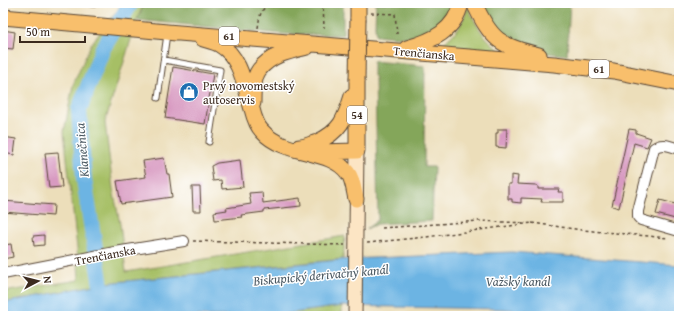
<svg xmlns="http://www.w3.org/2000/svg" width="682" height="319" viewBox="0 0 682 319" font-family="'Gentium Book Plus',serif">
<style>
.green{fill:#a6bf65;stroke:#707442}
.forest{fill:#84a65a;stroke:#60683c}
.water{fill:#6cb4e3;stroke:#546f80}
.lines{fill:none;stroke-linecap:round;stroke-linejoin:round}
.river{stroke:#6cb4e3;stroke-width:16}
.building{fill:#d89ac1}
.lane-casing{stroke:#564535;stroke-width:7}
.street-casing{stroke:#564535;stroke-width:12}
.secondary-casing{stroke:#564535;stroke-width:15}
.primary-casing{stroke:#564535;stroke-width:17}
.path{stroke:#564535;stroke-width:1.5;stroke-dasharray:3 3;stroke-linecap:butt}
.lane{stroke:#fff;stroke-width:5}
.street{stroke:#fff;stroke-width:10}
.secondary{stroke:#fce5c4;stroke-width:13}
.primary{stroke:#f8bf6c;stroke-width:15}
.secondary-bridge-casing{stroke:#564535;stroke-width:15;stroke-linecap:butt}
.primary-bridge-casing{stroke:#564535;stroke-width:17;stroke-linecap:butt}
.secondary-bridge{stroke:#fce5c4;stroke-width:13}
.primary-bridge{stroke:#f8bf6c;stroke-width:15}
.labels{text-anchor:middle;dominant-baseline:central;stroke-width:3;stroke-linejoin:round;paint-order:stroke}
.shield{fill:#fff;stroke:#766a62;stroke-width:1}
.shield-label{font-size:11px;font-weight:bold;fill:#3b2a1e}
.street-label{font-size:12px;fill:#3b2a1e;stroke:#fff}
.poi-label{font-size:12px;fill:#3b2a1e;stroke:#fff;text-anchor:start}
.water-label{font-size:13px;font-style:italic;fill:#4c5a63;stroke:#fff}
</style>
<rect width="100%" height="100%" fill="#fff"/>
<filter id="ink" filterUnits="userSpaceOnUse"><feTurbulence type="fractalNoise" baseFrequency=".025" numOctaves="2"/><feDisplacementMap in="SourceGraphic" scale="8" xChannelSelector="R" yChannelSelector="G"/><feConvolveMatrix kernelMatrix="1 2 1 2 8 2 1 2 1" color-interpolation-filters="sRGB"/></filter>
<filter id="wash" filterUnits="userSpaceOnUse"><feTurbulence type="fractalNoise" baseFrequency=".012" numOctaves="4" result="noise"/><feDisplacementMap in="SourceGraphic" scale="16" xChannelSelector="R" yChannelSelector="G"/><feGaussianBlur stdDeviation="0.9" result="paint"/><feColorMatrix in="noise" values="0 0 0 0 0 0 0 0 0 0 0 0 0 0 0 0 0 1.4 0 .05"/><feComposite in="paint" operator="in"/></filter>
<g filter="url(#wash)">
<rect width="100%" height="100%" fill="#ecdeba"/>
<path class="green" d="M121 3H145L139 14 105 122 113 189 120 224 126 272 345 236 343 259 106 283 3 303V292L79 280 77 248 64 132 73 85 91 44 118 10Z
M468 7C477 28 483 36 500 51L439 47C457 32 460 29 468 7Z
M342 306V316H271Z"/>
<path class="forest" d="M145 3H343V35L283 34 137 20Z
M376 3H454C454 10 452 14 447 20 430 43 402 37 376 35L375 26Z
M477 3H570L567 55 543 53 508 44Z
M373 61 425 66 424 167H434L432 221 377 224 366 229 378 220 375 78 373 76Z"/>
<path class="water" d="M512 252 679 265V316H622L502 309 342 306 271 316H3V303L106 283 349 259Z"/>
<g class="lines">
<path class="river" d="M104 305 84 179 79 110 103 48 131 3"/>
</g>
<g id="blocks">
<path class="building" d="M3 30 15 32 13 49 3 48Z
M173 67 213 74 205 124 165 118Z
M498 129H507L506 148 496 147V133H498Z
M629 129 636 130V133L651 138 647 147 634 143 619 208 612 206Z
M3 137 16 139 14 155 3 153Z
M58 152 62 187 49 188 45 153Z
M164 158 167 174H169L172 197 121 204 117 181 146 177 143 161Z
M240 160 243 187 222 189 221 180 213 181 211 166 217 163Z
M511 175 518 176 517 184 536 185 538 186V189H559L558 192H563V202H541L542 199 521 198V203L512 202V199H508V184H511Z
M192 187H200L201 211H193Z
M262 192 263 203 300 198 301 206 264 210V212L241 215 242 217 215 220 214 212 227 210 226 208 251 204 249 193Z
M660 200 679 205V220L656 214Z
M3 201 54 205 53 216 3 212Z
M44 235V245L34 246 33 236Z
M11 244 13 257 3 259V245Z"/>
</g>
</g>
<g filter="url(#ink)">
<use href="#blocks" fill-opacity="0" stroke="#564535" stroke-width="1"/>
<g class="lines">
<g class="lane-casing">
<path id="lane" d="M83 3 94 4
M164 60 220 70 209 142
M158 98 167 34"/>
</g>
<g class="street-casing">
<path id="street" d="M679 149C670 146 662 142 654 148L638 211V217L641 220 679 231
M3 274 115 252 184 241"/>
</g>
<g class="secondary-casing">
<path id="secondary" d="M356 230 357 151"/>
</g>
<g class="primary-casing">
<path id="primary" d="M474 3C491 40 500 46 539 55
M3 17 167 32 176 33
M358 19V3
M167 32 554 64 614 71 679 84
M203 39C209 41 215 42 220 45 241 57 245 88 252 109 254 117 257 126 262 131 285 157 330 148 348 173 353 179 354 191 356 199
M407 48C432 41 455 31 461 3
M253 103C253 93 253 78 259 70 270 55 290 51 307 47
M299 147C305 147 311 144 317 142 340 132 345 119 352 96
M318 152 357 151V80"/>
</g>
<path class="path" d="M323 3 324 28
M371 13 395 14 397 34
M258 28C260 14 260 7 275 3
M532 223 582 230 669 238
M382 228 479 221 526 223
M193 241 345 245
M367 243 426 237 532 223"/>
<use href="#lane" class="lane"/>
<use href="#street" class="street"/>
<use href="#secondary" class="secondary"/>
<use href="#primary" class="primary"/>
<g class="secondary-bridge-casing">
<path id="secondary-bridge" d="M355 316 356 230"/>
</g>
<g class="primary-bridge-casing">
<path id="primary-bridge" d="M357 80 358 19"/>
</g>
<use href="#secondary-bridge" class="secondary-bridge"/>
<use href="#primary-bridge" class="primary-bridge"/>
</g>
</g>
<defs>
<g id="shop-disc" transform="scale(1)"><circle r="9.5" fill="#1f6fb2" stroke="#fff"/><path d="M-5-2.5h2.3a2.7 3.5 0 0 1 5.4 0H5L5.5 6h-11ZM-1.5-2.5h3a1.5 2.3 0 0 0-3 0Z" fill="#fff"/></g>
</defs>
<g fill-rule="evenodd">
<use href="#shop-disc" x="189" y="92"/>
</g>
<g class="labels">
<g class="shield">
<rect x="219" y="27" width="20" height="18" rx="3"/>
<rect x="589" y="60" width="20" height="18" rx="3"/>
<rect x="347" y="106" width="20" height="18" rx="3"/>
</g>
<g class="shield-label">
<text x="229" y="36">61</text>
<text x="599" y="69">61</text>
<text x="357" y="115">54</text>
</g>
<g class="street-label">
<text transform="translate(424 53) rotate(5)">Trenčianska</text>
<text transform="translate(105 255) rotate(-11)">Trenčianska</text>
</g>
<g class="poi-label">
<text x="203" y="85">Prvý novomestský<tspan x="203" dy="14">autoservis</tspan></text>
</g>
<g class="water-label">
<text transform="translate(82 150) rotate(-95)">Klanečnica</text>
<text transform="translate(321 275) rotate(-5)">Biskupický derivačný kanál</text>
<text x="518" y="281">Važský kanál</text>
</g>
</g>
<rect width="682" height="319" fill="none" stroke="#fff" stroke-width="16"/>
<g transform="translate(38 281) rotate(83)" stroke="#ffffff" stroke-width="3" paint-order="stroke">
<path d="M0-3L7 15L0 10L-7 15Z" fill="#3b2a1e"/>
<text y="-6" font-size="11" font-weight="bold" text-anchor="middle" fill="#3b2a1e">N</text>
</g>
<path d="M20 36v6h65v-6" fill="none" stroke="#3b2a1e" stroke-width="2"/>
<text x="26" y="36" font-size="12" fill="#3b2a1e" stroke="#ffffff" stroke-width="3" paint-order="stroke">50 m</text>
</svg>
